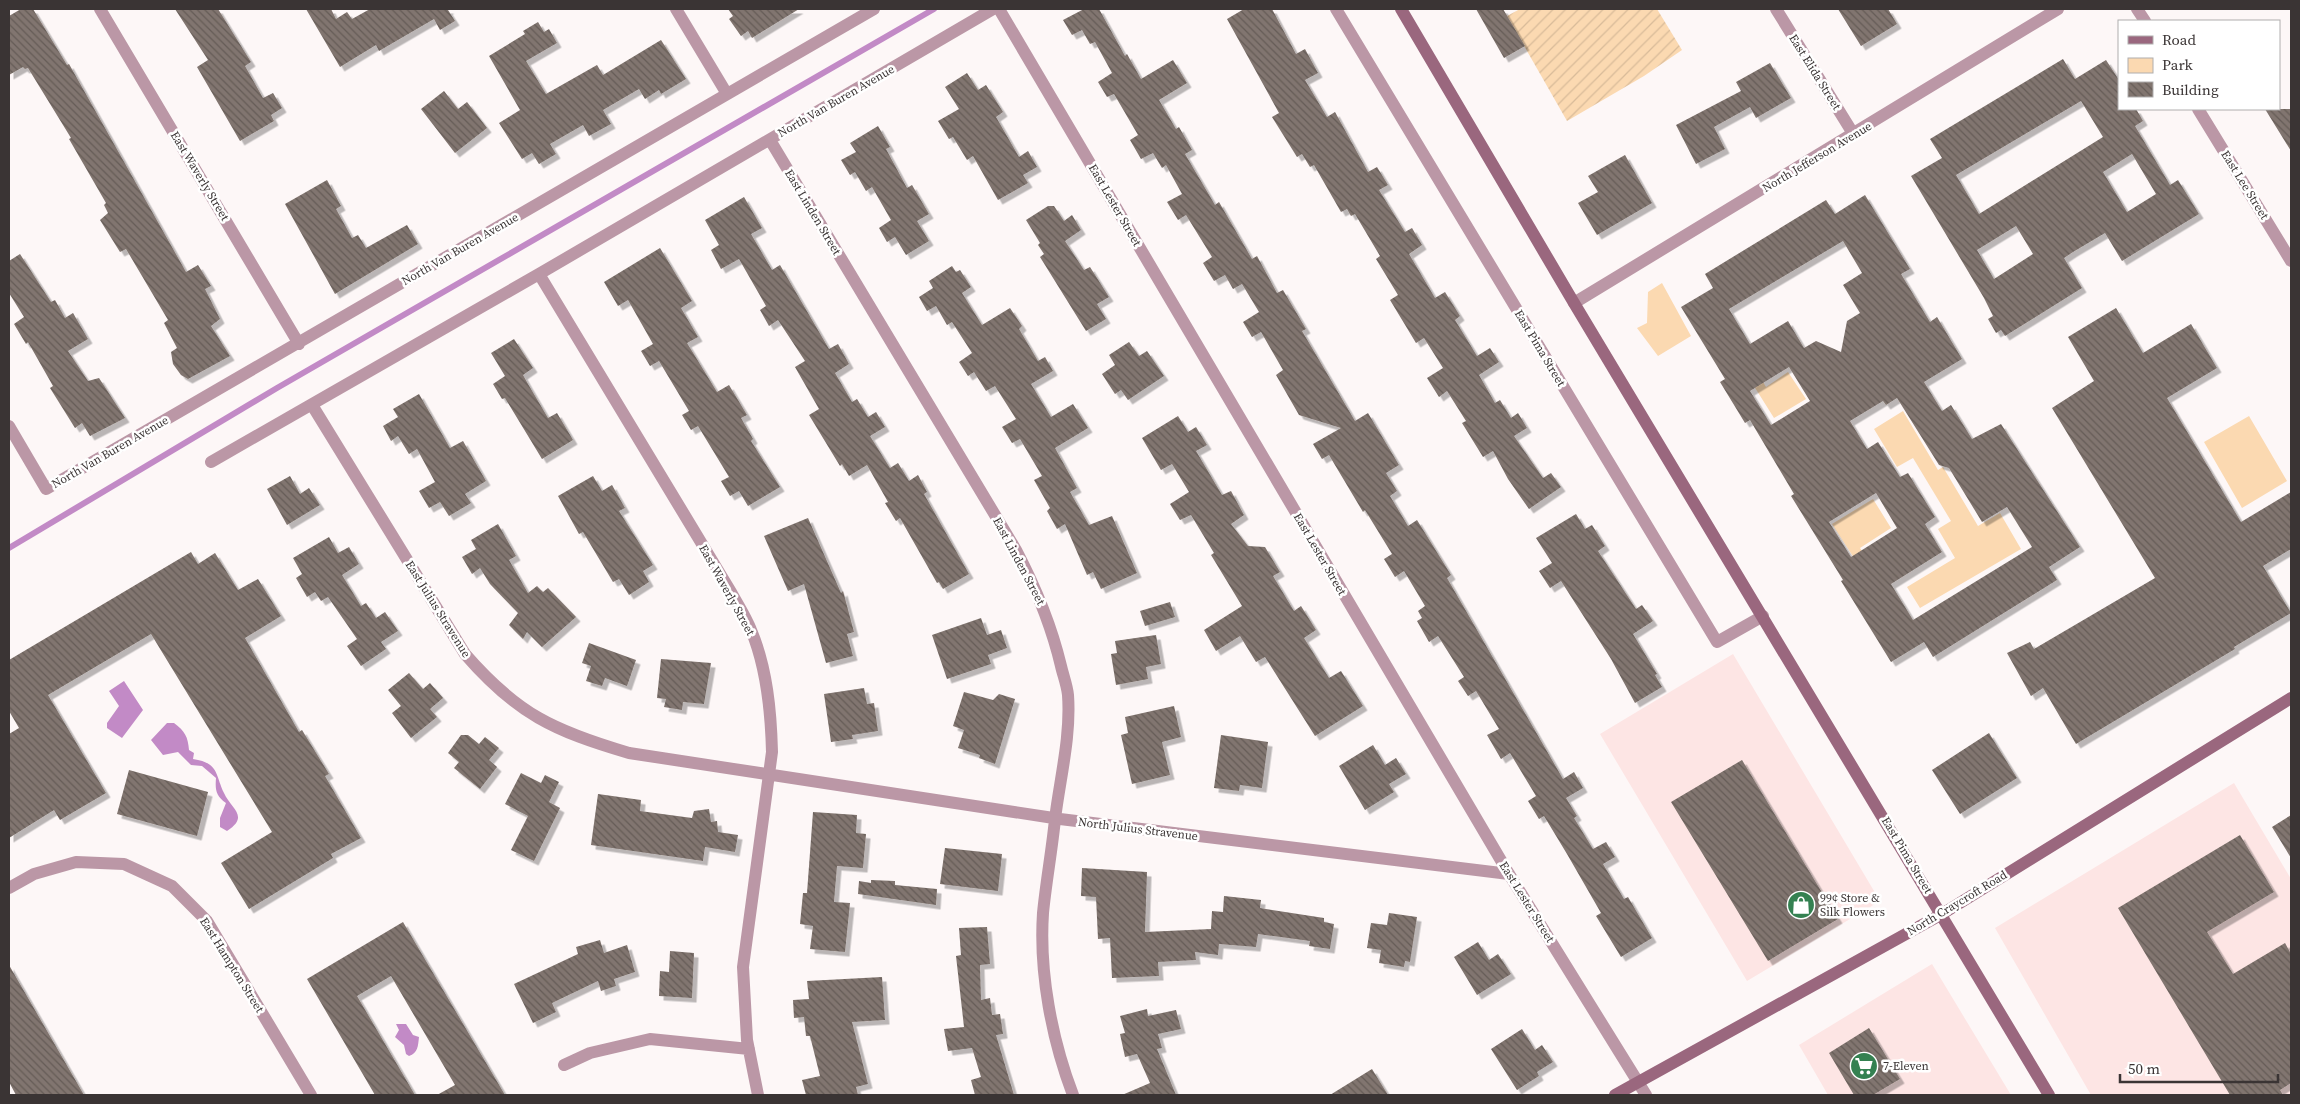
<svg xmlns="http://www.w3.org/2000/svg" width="2300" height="1104" viewBox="0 0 2300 1104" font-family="'Source Serif 4',serif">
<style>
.built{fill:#fde5e4}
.green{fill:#fbd9b1}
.garden{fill:url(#garden-furrows)}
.water{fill:#c28ac6}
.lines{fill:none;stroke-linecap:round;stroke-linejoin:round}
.stream{stroke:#c28ac6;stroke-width:6}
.building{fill:url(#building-back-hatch);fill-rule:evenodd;filter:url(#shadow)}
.street{stroke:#bb97a6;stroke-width:12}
.secondary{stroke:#9a677e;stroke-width:12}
.labels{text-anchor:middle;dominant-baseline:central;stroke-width:5;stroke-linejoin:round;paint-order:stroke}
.street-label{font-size:12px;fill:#3a3434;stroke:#fff}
.poi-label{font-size:12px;fill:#3a3434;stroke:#fff;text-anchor:start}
</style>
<defs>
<pattern id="garden-furrows" width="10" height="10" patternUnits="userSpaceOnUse" patternTransform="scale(1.25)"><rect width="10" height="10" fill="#fbd9b1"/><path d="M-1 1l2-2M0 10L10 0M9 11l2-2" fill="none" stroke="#d8bb99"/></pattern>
<pattern id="building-back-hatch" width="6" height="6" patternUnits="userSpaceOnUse" patternTransform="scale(1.25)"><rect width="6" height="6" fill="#81756f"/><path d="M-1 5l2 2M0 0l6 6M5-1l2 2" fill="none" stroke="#655c57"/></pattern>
<filter id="shadow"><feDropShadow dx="4.5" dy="4.5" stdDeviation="0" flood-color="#0004"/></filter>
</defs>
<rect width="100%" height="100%" fill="#fdf7f7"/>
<path class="built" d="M1733 654 1880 901 1747 981 1600 734Z
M2234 783 2291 879V1095H2091L1995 928Z
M1932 964 2011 1095H1828L1799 1045Z"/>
<path class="green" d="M1662 283 1691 336 1658 356 1637 328 1647 323 1648 292Z
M1751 362 1766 387 1788 372 1806 399 1774 418 1742 367Z
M1903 411 1938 470 1943 467 1978 526 2000 513 2021 549 1920 608 1907 587 1955 558 1938 529 1951 521 1913 458 1897 467 1874 429Z
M2249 416 2287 481 2242 508 2204 442Z
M1873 499 1891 528 1860 548 1865 556 1856 561 1832 524Z"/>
<path class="garden" d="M1520 9H1657L1682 50 1644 76 1567 121 1507 16Z"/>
<path class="water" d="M124 681 143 710 122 738 107 728V723L119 706 109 691Z
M167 723H174C185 731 188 737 189 750L194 753 193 759C219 763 215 774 224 793 231 809 250 816 227 831L220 827V818L226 803C216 796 215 790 216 778L202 766 191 765 178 752 163 755 151 740Z
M396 1024H406L413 1035 419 1037C418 1046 418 1053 409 1056L406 1054 404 1045 395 1037 399 1030Z"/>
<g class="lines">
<path class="stream" d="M9 548 277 388 934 9"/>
</g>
<path class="building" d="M21 9H33L67 65 69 64 186 272 198 265 211 286 205 289 220 319 211 326 230 356 188 379 181 375 173 364 171 352 177 348 164 323 168 320 126 249 120 252 100 220 108 213 104 205 106 203 69 139 71 138 28 68 25 69 23 67 9 75V16Z
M175 9H218L251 62 245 66 263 98 273 93 282 108 271 115 274 121 240 141 197 67 208 60Z
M306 9H331L336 19 347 12 352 19 370 9H450L448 10 455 21 440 30 434 19 379 51 376 45 340 67Z
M728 9H799L752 38 748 31 741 36 729 19 733 16Z
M1084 9H1099L1125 56 1127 54 1141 79 1173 60 1187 83 1159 100 1176 129 1179 127 1192 150 1185 154 1215 205 1219 202 1252 259 1257 256 1277 293 1283 290 1306 329 1302 331 1355 421 1368 413 1399 465 1386 473 1397 491 1390 496 1408 526 1417 520 1451 575 1447 578 1563 779 1574 772 1583 788 1566 798 1577 816 1574 818 1593 849 1606 842 1615 857 1603 864 1624 899 1628 897 1652 938 1621 957 1596 916 1601 913 1567 854 1544 816 1539 819 1528 801 1536 796 1510 753 1501 759 1487 735 1499 729 1476 691 1468 696 1458 681 1464 677 1438 636 1429 642 1417 621 1422 618 1418 611 1425 606 1404 571 1395 577 1384 559 1392 554 1365 510 1363 512 1329 455 1322 459 1313 444 1341 428 1299 415 1276 375 1283 370 1261 332 1252 337 1243 322 1259 312 1242 284 1233 289 1225 275 1214 281 1203 263 1212 257 1186 215 1178 220 1167 202 1182 194 1166 165 1162 168 1153 153 1141 159 1130 140 1138 135 1114 94 1107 97 1098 82 1112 73 1095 42 1090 44 1082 30 1072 35 1063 20Z
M1244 9H1272L1296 54 1305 49 1318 73 1305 80 1327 117 1335 112 1368 172 1377 167 1388 185 1379 190 1405 232 1412 228 1422 245 1409 254 1435 298 1445 292 1460 316 1455 320 1477 356 1490 348 1499 362 1479 375 1495 403 1500 400 1511 418 1518 413 1527 428 1514 436 1543 478 1551 473 1561 487 1529 509 1508 479 1493 451 1483 457 1462 423 1466 421 1447 391 1439 397 1427 378 1443 368 1424 338 1416 343 1390 300 1398 295 1376 259 1380 256 1355 214 1351 216 1347 209 1341 212 1314 165 1310 167 1302 154 1297 157 1272 117 1279 113 1227 19Z
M1476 9H1503L1525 46 1504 58Z
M1838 9H1888L1897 24 1861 46Z
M538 22 544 32 549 29 557 43 526 61 546 94 597 65 603 75 661 40 686 79 661 94 659 90 645 99 639 89 603 110 611 124 589 136 583 125 550 144 556 154 539 164 532 153 522 159 499 123 520 110 489 56 525 34 523 31Z
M2063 59 2075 79 2106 60 2119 80V109H2136L2143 121 2135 126 2170 185 2178 180 2199 214 2122 261 2105 233 2073 252 2064 258 2082 288 2005 336 2001 330 1996 333 1988 319 1993 316 1984 298 1911 176 1942 158 1930 139ZM2081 101 2103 137 1979 214 1956 175ZM2132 154 2156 194 2127 212 2103 172ZM2016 226 2033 254 1994 279 1977 250Z
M1770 63 1791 98 1756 118 1750 107 1714 127 1725 149 1696 164 1676 125 1741 91 1736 82Z
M967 73 978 90 986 85 1003 112 996 117 1019 157 1028 151 1037 167 1023 175 1028 183 998 200 973 156 967 160 953 137 949 139 938 121 959 109 945 87Z
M444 91 458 109 467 102 487 128 455 153 421 109Z
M2265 109H2291V151Z
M878 126 890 147 886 149 907 188 912 185 929 214 917 221 929 241 906 255 895 237 887 242 879 228 891 220 872 187 866 191 855 172 850 175 841 160 856 152 850 143Z
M1625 155 1652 203 1597 235 1578 203 1598 192 1588 176Z
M327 180 341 206 336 209 352 238 358 235 366 248 407 225 418 244 335 294 285 204Z
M1865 195 1910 269 1901 274 1930 322 1937 317 1962 359 1924 382 1942 411 1951 405 1972 439 2001 424 2080 547 2049 567 2057 580 1933 657 1924 642 1891 662 1841 581 1843 580 1791 496 1794 494 1750 420 1745 423 1720 382 1725 379 1681 307 1713 288 1705 274 1826 200 1835 214ZM1843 241 1862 273 1843 285 1860 313 1847 321 1841 352 1816 341 1804 348 1788 321 1750 344 1729 309ZM1789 367 1810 401 1771 425 1750 391ZM1897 398 1939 465 1949 468 1982 522 2007 507 2032 547 1913 620 1891 584 1942 552 1925 524 1935 517 1908 473 1900 477 1878 442 1867 449 1850 421 1883 401 1886 405ZM1876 493 1897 528 1851 557 1829 522Z
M744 197 762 228 751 234 772 270 780 265 829 349 838 344 849 364 835 373 852 402 857 399 868 417 876 412 885 427 870 436 890 468 898 463 909 481 918 475 927 492 924 494 969 574 943 589 939 582 937 583 900 518 896 521 885 503 888 502 867 465 849 476 842 464 840 466 809 415 819 409 795 367 805 361 778 320 769 326 760 310 766 306 739 259 721 269 711 250 719 245 705 220Z
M1048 206H1054L1064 221 1072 215 1081 230 1065 241 1084 270 1090 267 1109 297 1097 304 1106 319 1086 331 1040 257 1044 254 1038 245 1040 243 1026 220Z
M660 248 692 301 681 308 698 337 687 343 717 392 729 385 747 415 741 418 753 439 751 441 780 487 748 506 739 491 730 496 721 481 729 477 698 426 691 430 682 415 689 411 659 361 650 366 641 351 653 344 628 300 618 306 604 282Z
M20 254 51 302 55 300 65 318 73 313 88 339 68 351 88 381 99 378 125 418 90 436 82 423 75 428 50 388 53 386 28 342 26 344 14 324 24 317 9 293V261Z
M952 266 956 272 960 270 971 287 962 293 982 325 1010 308 1022 326 1019 329 1038 361 1045 357 1053 371 1031 384 1051 417 1073 404 1088 428 1055 448 1077 488 1070 492 1089 525 1112 516 1137 573 1101 589 1093 572 1087 575 1065 524 1057 529 1047 511 1050 508 1034 480 1042 476 1020 439 1012 443 1002 427 1016 419 995 386 986 391 974 372 968 376 959 362 972 353 952 322 947 325 936 306 927 311 919 297 933 288 929 281Z
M2116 308 2143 353 2191 324 2217 368 2167 398 2241 522 2291 492V549L2263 566 2291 613 2234 647 2235 649 2076 744 2043 688 2031 696 2007 653 2030 642 2034 649 2155 578 2052 408 2094 381 2068 337Z
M514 339 533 368 523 375 528 384 548 418 557 413 573 440 542 459 505 398 502 399 493 384 505 376 491 353Z
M1129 342 1139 356 1147 351 1164 376 1128 400 1121 390 1115 394 1102 374 1115 365 1109 355Z
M419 394 450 448 463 441 486 481 465 494 471 503 449 516 440 502 429 508 419 491 435 482 417 449 409 454 398 436 391 441 383 426 398 417 393 409Z
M1178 416 1188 432 1196 427 1207 445 1196 451 1222 495 1231 491 1244 515 1231 524 1248 546 1265 547 1280 572 1273 576 1294 611 1301 606 1316 630 1304 638 1329 678 1341 671 1363 706 1315 736 1265 657 1256 662 1240 636 1216 651 1204 630 1242 606 1211 555 1214 553 1191 515 1180 520 1170 504 1189 492 1172 464 1161 470 1142 438Z
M290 476 300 494 309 488 320 505 287 525 267 489Z
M593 476 602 491 612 485 625 508 619 511 653 565 643 571 649 582 629 595 619 579 613 582 583 532 579 534 558 496Z
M1576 514 1585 529 1592 525 1605 546 1598 551 1636 609 1642 605 1653 621 1633 634 1657 674 1655 675 1662 687 1635 703 1611 659 1561 581 1550 588 1539 571 1552 563 1536 538Z
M808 518 841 593 843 591 854 632 847 634 853 656 826 663 804 584 788 591 764 536Z
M498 524 516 556 509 560 528 593 537 586 543 592 548 588 576 617 542 647 527 632 523 639 509 625 518 613 490 584 480 568 472 574 462 557 476 549 471 540Z
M329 537 338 553 349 547 359 564 342 575 361 606 366 603 376 618 385 612 398 631 381 642 386 649 361 666 347 646 357 639 328 597 321 601 315 592 307 597 296 578 302 574 293 558Z
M191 552 198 564 215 553 238 590 258 579 281 616 245 638 299 732 302 730 329 774 325 776 361 838 331 854 333 858 249 909 221 863 272 832 151 634 48 695 106 793 60 820 54 810 9 838V734L19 728 9 711V660Z
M1170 602 1175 617 1145 626 1140 611Z
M981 618 987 635 1001 630 1007 648 988 655 991 664 947 679 932 635Z
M1156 635 1161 664 1146 667 1148 679 1116 685 1111 654 1117 653 1115 641Z
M589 643 636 660 627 686 605 678 602 686 586 681 591 666 582 663Z
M661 659 711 663 704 704 683 702 682 710 664 707 666 699 657 698Z
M409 673 423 689 430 683 443 698 430 709 437 717 411 738 392 713 401 706 388 690Z
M864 688 867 704 874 703 878 731 852 735 853 739 831 742 824 694Z
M964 692 993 700 999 694 1015 699 995 764 979 758 980 755 958 748 964 730 953 726Z
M1174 706 1181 737 1162 742 1170 775 1132 784 1121 735 1128 733 1125 717Z
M1989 733 2017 778 1960 814 1932 770Z
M461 735H468L479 744 485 737 499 748 489 760 497 767 480 789 454 768 459 762 448 753Z
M1221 735 1268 742 1262 788 1240 785 1239 791 1214 788Z
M1373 745 1385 765 1396 758 1406 774 1389 784 1394 792 1365 810 1339 766Z
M1742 760 1838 919 1768 961 1671 802Z
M129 770 208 792 197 836 117 814Z
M521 773 541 783 545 775 559 782 549 802 560 808 534 861 511 850 528 816 505 804Z
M598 794 641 800 640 811 692 818 694 811 709 809 711 822 717 821 718 832 738 835 735 852 705 847 703 861 591 845Z
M813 812 857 815 856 833 866 834 863 868 837 866 834 902 850 903 845 952 810 949 813 926 800 924 803 893H807Z
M2291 815V858L2272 827Z
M2240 835 2274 892 2207 932 2233 974 2285 943 2291 954V1083L2280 1090 2283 1095H2230L2118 908Z
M945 848 1002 854 998 891 940 884Z
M1082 868 1147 872 1145 932 1211 929 1212 911 1223 912 1224 896 1261 900 1260 908 1324 918V922L1334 924 1330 949 1309 946 1310 941 1258 934 1256 947 1219 944 1218 955 1195 952 1196 960 1158 962 1159 976 1112 978 1110 938 1098 939 1096 897 1081 896Z
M871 880 895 881V885L937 889 936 905 858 894 859 881 871 883Z
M1389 913 1417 917 1410 962 1405 961 1404 967 1379 963 1381 950 1367 948 1371 923 1387 925Z
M403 922 505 1095H437L455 1085 391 976 357 996 415 1095H375L307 979Z
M987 927 990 964 980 965 981 1000 990 998 992 1015 1000 1014 1003 1034 996 1035 1014 1095H975L971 1080 981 1077 972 1048 948 1051 944 1029 964 1027 956 956 961 955 959 928Z
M600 940 604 953 627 945 635 972 614 979 616 986 601 991 598 981 552 1003 556 1012 533 1023 514 984 578 954 576 947Z
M1478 942 1489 960 1498 954 1511 974 1477 995 1454 957Z
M670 951 694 953 692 998 659 996 660 971 669 972Z
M9 965 84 1095H16L9 1082Z
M882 977 885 1020 852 1022 868 1084 856 1087 858 1095H806L802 1080 820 1076 810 1036H806L804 1017 794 1018 793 1000 809 999 807 981Z
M1147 1009 1148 1016 1176 1010 1181 1029 1158 1034 1162 1048 1157 1049 1176 1095H1122L1150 1083 1137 1054 1125 1057 1120 1034 1125 1033 1120 1016Z
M1869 1028 1900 1079 1873 1095H1854L1829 1053Z
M1522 1029 1535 1050 1542 1045 1553 1062 1537 1072 1539 1076 1517 1090 1491 1049Z
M1372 1069 1388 1095H1330Z"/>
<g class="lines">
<path class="street" d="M100 9 299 344
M676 9 727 94
M999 9 1509 874 1646 1095
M1336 9 1717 642 1763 616
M1776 9 1854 135
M2137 9 2145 21
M2198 109 2291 261
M770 140 1016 550C1036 588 1051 624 1061 666 1063 675 1067 685 1068 695 1071 737 1060 778 1055 819 1052 850 1046 882 1043 913 1039 973 1052 1040 1073 1095
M539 274 731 592C738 605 746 617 751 630 767 668 771 711 772 752L743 967 747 1040 758 1095
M1574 303 2058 9
M312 405 465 654C517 714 554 731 629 753L1060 819 1509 874
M9 426 46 489 874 9
M211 462 539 274 993 9
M9 888 34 874 76 862 124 864 172 886 207 921 311 1095
M564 1065 590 1053 650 1039 749 1049"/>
<path class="secondary" d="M1401 9 1574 303 2049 1095
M1615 1095 1942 914 2291 698"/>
</g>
<defs>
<g id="shop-disc" transform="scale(1.4375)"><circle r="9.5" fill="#348151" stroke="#fff"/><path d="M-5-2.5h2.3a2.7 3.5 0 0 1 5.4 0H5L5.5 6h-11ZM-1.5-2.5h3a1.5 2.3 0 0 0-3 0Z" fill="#fff"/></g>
<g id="supermarket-disc" transform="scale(1.4375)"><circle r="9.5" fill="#348151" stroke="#fff"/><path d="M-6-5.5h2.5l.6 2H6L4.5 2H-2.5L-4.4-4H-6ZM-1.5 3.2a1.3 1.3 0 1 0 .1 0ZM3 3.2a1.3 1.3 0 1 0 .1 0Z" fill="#fff"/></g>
</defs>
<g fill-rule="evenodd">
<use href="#shop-disc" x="1801" y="905"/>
<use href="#supermarket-disc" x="1864" y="1066"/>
</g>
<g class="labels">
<g class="street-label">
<text transform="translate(1815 72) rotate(58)">East Elida Street</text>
<text transform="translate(836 101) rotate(-30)">North Van Buren Avenue</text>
<text transform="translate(1817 157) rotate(-31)">North Jefferson Avenue</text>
<text transform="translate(200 176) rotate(59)">East Waverly Street</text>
<text transform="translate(2245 185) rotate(58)">East Lee Street</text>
<text transform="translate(1115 205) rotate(60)">East Lester Street</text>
<text transform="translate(813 212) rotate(59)">East Linden Street</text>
<text transform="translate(460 249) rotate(-30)">North Van Buren Avenue</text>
<text transform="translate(1540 348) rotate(59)">East Pima Street</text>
<text transform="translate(110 452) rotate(-30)">North Van Buren Avenue</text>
<text transform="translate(1320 554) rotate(60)">East Lester Street</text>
<text transform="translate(1019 561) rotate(62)">East Linden Street</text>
<text transform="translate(727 590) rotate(61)">East Waverly Street</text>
<text transform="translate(438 609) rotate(58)">East Julius Stravenue</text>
<text transform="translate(1138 829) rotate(7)">North Julius Stravenue</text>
<text transform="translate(1907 855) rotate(59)">East Pima Street</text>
<text transform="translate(1527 902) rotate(58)">East Lester Street</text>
<text transform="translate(1957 903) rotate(-31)">North Craycroft Road</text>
<text transform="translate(232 965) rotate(58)">East Hampton Street</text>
</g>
<g class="poi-label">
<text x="1820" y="898">99¢ Store &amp;<tspan x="1820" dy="14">Silk Flowers</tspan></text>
<text x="1883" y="1066">7-Eleven</text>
</g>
</g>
<rect width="2300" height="1104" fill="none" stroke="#3a3434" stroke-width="20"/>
<rect x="2118" y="20" width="162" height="90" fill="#ffffff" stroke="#b0aeae"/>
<rect x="2128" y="36" width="25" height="8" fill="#9a677e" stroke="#b0aeae"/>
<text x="2162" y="45" font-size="15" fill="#3a3434">Road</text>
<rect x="2128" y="58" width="25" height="15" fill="#fbd9b1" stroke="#b0aeae"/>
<text x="2162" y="70" font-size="15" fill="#3a3434">Park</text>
<rect x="2128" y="82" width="25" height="15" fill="url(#building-back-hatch)" stroke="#b0aeae"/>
<text x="2162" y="95" font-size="15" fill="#3a3434">Building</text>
<path d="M2120 1074v8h158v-8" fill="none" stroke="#3a3434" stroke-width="2.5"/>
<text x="2128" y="1074" font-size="15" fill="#3a3434" stroke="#ffffff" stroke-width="4" paint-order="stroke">50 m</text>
</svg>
